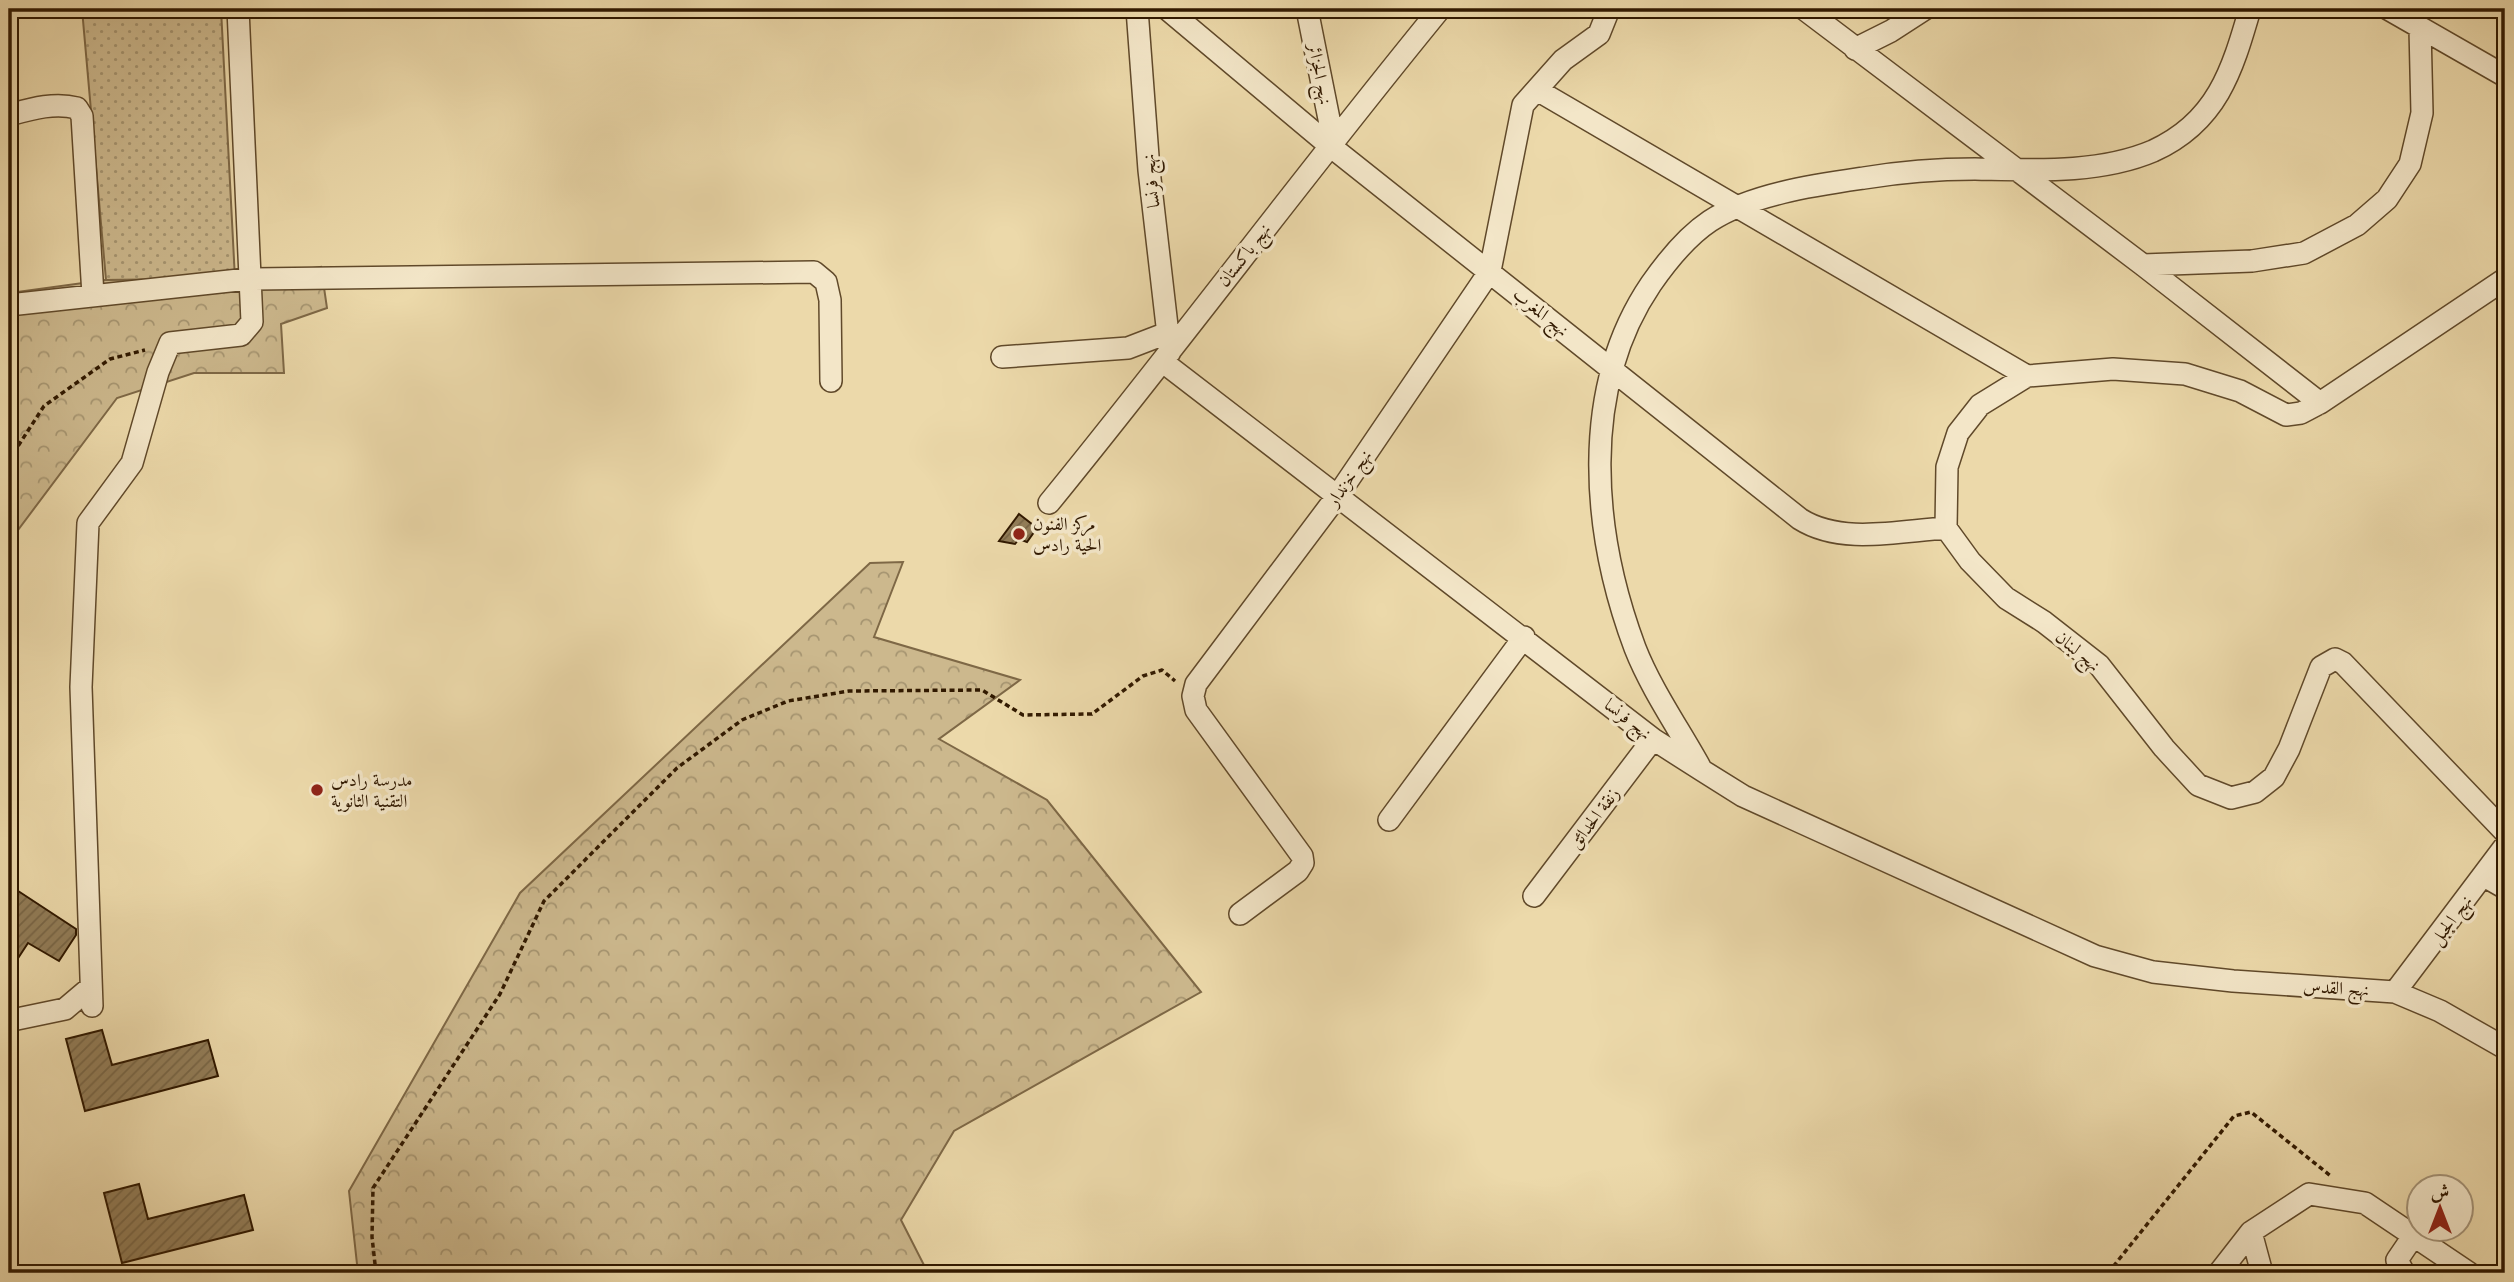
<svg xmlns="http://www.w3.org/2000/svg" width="2514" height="1282" viewBox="0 0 2514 1282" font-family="'Libre Caslon Text',Amiri,serif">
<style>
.grass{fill:url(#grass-dots);stroke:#7e6846;stroke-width:2}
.forest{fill:url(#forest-crowns);stroke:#7e6846;stroke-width:2}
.building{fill:url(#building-hatch);stroke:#311900;stroke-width:2}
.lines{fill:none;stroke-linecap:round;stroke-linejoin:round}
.minor-casing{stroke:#60492a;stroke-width:24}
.path{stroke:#311900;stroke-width:3.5;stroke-dasharray:5 3.5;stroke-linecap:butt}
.minor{stroke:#f3e6c8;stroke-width:21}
.poi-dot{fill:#8f2418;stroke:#f3e6c8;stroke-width:2.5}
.labels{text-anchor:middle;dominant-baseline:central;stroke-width:7;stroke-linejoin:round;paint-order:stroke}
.street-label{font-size:18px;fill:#311900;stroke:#f3e6c8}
.poi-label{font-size:18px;fill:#311900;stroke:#f3e6c8;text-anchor:start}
</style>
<defs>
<pattern id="grass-dots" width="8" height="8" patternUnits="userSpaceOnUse" patternTransform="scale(1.75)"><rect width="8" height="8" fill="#ccb88d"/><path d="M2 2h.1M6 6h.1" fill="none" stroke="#a69571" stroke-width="1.8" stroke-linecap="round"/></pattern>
<pattern id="forest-crowns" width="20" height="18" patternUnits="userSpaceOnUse" patternTransform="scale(1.75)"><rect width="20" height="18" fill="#ccb88d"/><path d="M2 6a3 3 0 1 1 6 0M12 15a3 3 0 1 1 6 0" fill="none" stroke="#a69571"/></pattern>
<pattern id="building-hatch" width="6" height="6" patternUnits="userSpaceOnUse" patternTransform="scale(1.75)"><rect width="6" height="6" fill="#927d58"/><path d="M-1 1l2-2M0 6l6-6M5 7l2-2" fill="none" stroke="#786646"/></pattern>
</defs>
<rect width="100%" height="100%" fill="#ecd9aa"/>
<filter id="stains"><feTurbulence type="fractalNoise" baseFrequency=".00286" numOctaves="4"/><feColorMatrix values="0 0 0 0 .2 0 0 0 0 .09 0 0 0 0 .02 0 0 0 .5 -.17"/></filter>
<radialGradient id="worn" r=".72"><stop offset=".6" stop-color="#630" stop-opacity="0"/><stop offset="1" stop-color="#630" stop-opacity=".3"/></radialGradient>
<path class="grass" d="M82 9H221L235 279 106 280Z"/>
<path class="forest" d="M321 267 327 308 281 324 284 373H194L117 398 9 542V293L105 280 235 279Z
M903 562 874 637 1020 680 939 739 1047 800 1201 992 954 1131 901 1220 928 1273H358L349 1191 520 893 870 563Z"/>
<path class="building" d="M1019 514 1037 528 1027 542 1019 539 1015 544 999 541Z
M9 885 76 929V935L59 961 28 943 9 972Z
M102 1030 112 1065 208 1040 218 1076 85 1111 66 1039Z
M139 1184 148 1219 244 1195 253 1230 122 1263 104 1193Z"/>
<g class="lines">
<g class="minor-casing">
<path id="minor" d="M1137 9 1149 170 1170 352
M1167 9 1329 145 1800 519C1841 545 1899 531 1946 528
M1307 9 1333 139
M1804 9 2143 265 2320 403
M2388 9 2505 76
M1855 49 1891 31 1925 9
M1537 90 2027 376
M9 115C31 109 54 102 77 108L82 116 93 295
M2143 265 2252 261 2304 253 2357 225 2387 199 2410 164 2422 113 2420 28
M2505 279 2320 403 2301 413 2286 415 2240 391 2185 374 2113 369 2027 376 1980 405 1958 433 1947 467 1946 528 1970 561 2006 598 2044 622 2099 665 2164 748 2198 785 2231 798 2255 792 2274 777 2289 749 2321 667 2335 659 2343 663 2505 832
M9 305 248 279 814 272 826 282 830 300 831 381
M1002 357 1128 348 1167 333
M1163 362 1653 739 1703 771 1743 796 2095 956 2153 972 2233 981 2395 992 2440 1011 2505 1048
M1049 503C1182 340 1307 171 1440 9
M1700 767C1679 729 1651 689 1635 648 1592 533 1579 390 1651 284 1667 261 1686 237 1710 221 1751 194 1816 185 1864 178 1900 172 1939 169 1975 169 2032 170 2099 174 2153 151 2217 122 2232 71 2250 9
M1389 820 1524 637
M2484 876 2505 888
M1534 896 1653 739
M1240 914 1298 871 1303 863 1302 856 1196 710 1193 696 1196 684 1338 495 1490 271 1523 105 1563 60 1599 34 1609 9
M2395 992 2505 846
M92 1006 81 687 88 523 132 463 158 372 170 343 241 335 252 322 238 9
M9 1018 17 1019 65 1009 91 987
M2251 1232 2262 1273
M2219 1273 2251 1232 2309 1194 2365 1203 2469 1273
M2404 1273 2397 1260 2414 1235"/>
</g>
<path class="path" d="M9 460 44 406 110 359 145 350
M376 1273 372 1237 373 1188 500 994 544 901 677 768 742 720 788 701 849 691 982 690 1023 715 1092 714 1143 676 1162 670 1175 681
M2108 1273 2234 1116 2251 1112 2332 1177"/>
<use href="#minor" class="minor"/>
</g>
<g class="poi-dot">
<circle cx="1019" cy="534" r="7"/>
<circle cx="317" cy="790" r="7"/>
</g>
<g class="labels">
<g class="street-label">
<text transform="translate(1320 74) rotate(79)">نهج الجزائر</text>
<text transform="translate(1151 181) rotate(-96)">نهج فرنسا</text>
<text transform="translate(1244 255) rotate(-52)">نهج باكستان</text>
<text transform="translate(1541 312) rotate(39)">نهج المغرب</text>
<text transform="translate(1349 478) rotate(-55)">نهج خزندار</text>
<text transform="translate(2078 651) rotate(40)">نهج لبنان</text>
<text transform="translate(1628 719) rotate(38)">نهج فرنسا</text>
<text transform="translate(1594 818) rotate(-53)">زنقة الحدائق</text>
<text transform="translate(2451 920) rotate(-53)">نهج الجبل</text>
<text transform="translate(2336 988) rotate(4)">نهج القدس</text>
</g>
<g class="poi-label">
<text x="1033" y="524">مركز الفنون<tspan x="1033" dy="21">الحية رادس</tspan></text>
<text x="331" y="780">مدرسة رادس<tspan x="331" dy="21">التقنية الثانوية</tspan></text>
</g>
</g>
<rect width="2514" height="1282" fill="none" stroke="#ecd9aa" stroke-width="35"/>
<rect x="10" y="10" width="2493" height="1261" fill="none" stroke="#311900" stroke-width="3.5"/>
<rect x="18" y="18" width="2479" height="1247" fill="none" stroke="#311900" stroke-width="2"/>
<g transform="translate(2440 1208)"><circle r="33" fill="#f3e6c8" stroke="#a59478" stroke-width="2"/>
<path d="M0-5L12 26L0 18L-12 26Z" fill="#8f2418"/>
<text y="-10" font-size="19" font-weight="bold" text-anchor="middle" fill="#311900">ش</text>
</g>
<rect width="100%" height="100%" filter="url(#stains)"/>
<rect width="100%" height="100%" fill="url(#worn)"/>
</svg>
